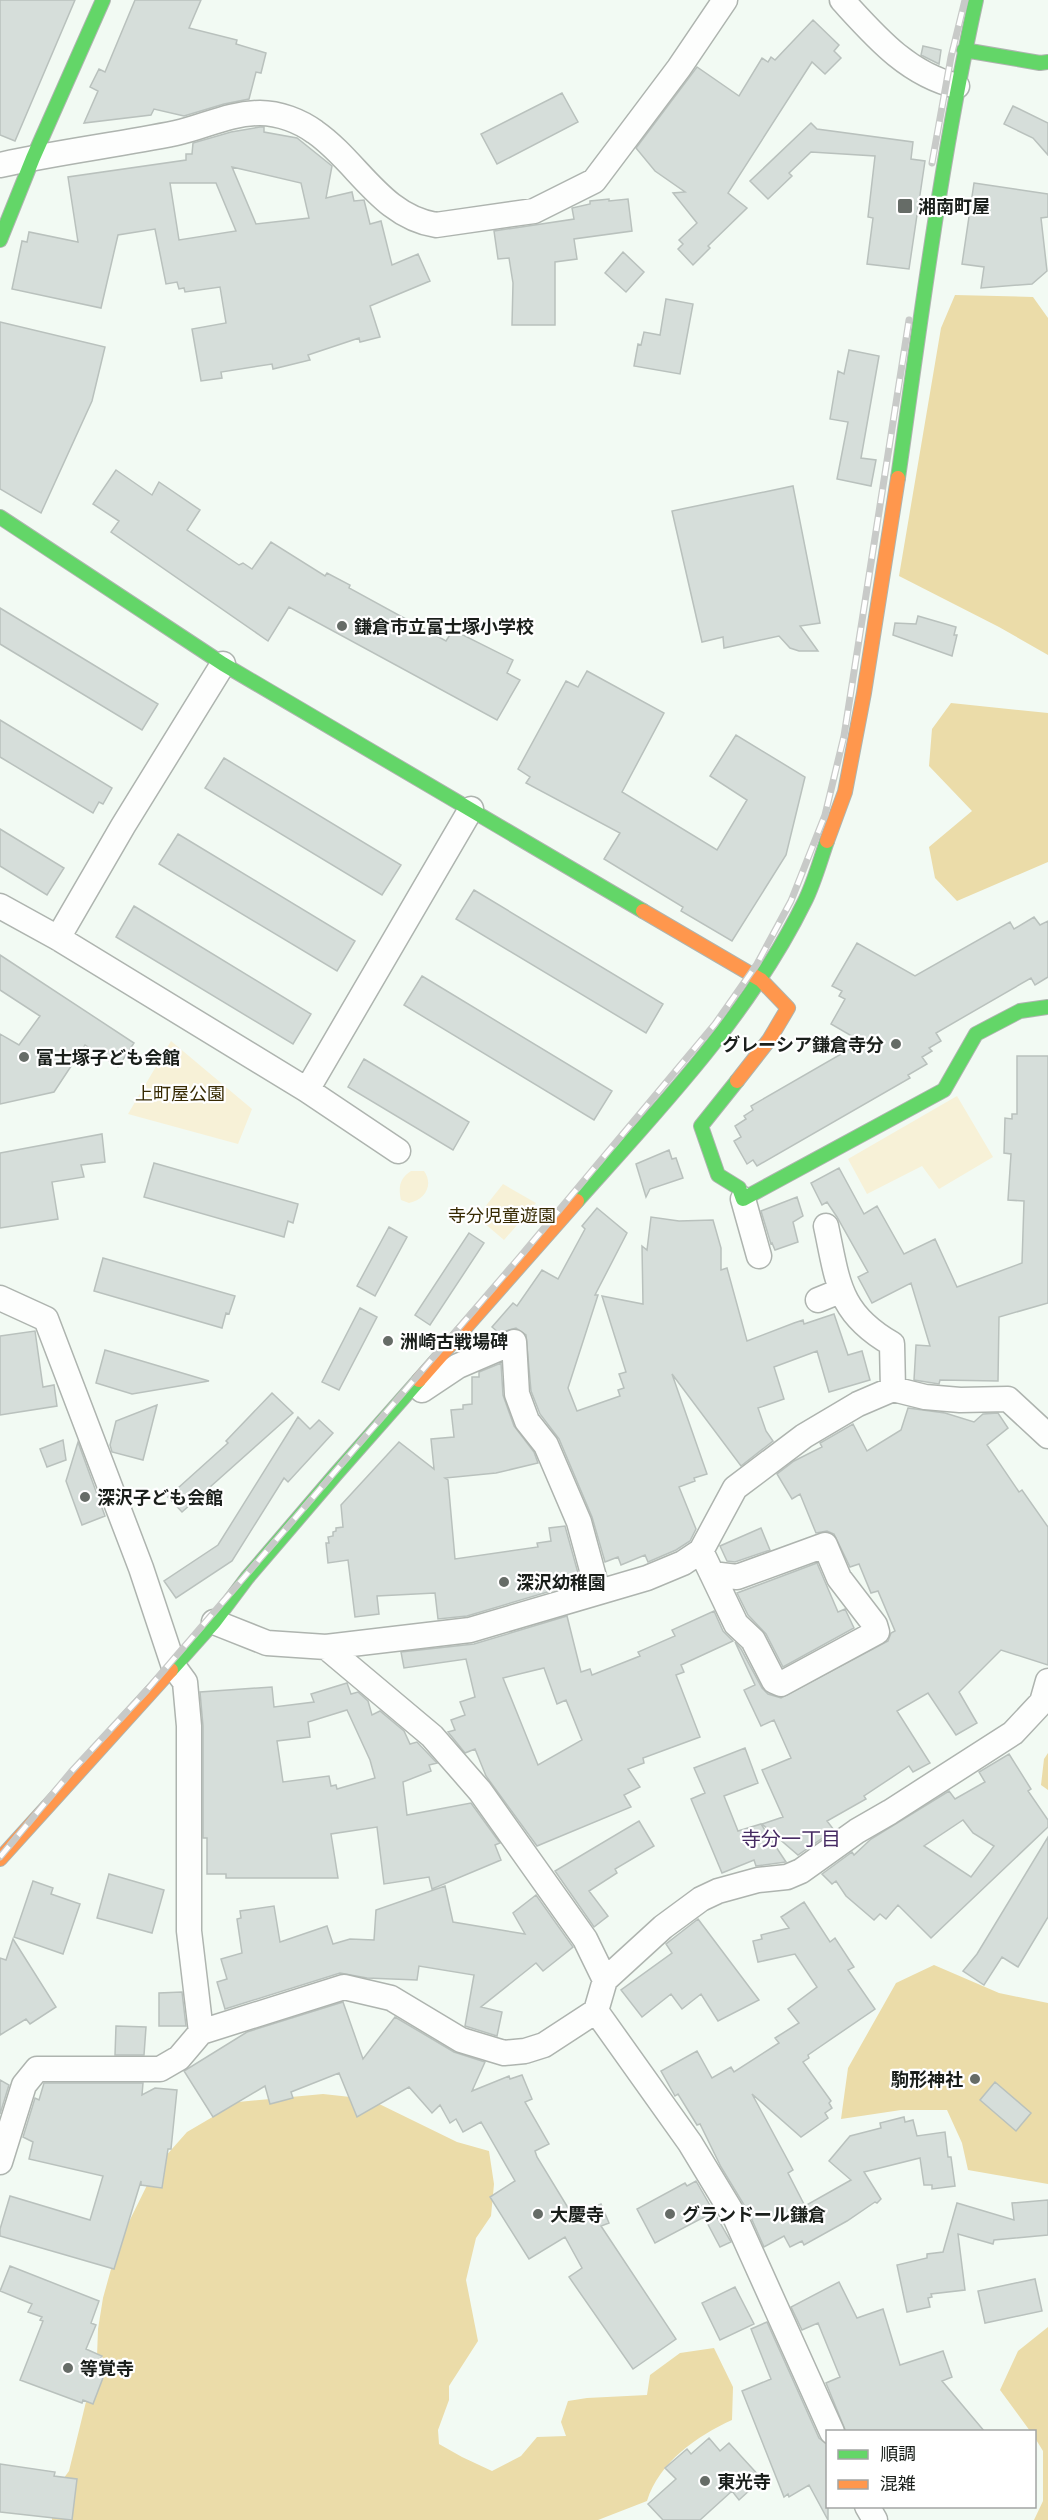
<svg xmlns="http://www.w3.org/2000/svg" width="1048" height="2520" viewBox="0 0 1048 2520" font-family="Manrope,'Noto Sans JP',sans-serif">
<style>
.green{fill:#f7f1d7}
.forest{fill:#ebdca9}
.building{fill:#d6deda;stroke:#b9c1bd;stroke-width:1.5;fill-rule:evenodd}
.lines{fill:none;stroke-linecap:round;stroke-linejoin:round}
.street-casing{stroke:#aeb4af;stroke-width:27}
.fast-casing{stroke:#aeb4af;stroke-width:16}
.slow-casing{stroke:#aeb4af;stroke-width:16}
.street{stroke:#fdfefd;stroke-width:24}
.fast{stroke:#63d668;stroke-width:14}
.slow{stroke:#ff974d;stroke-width:14}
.rail-casing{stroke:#c8cac8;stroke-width:7}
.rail{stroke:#fff;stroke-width:4.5;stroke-dasharray:14;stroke-linecap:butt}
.poi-dot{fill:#666c67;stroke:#fff;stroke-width:2}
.labels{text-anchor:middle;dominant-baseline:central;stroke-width:4.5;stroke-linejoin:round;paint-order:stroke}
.poi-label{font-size:18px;font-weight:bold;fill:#1a1f1b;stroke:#fff;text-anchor:start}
.park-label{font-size:18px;fill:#372a02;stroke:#fff}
.neighbourhood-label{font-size:20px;fill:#462a63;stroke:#fff}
</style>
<rect width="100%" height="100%" fill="#f2faf3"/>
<path class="green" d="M171 1041 252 1109 238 1144 128 1114Z
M957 1096 993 1157 939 1189 922 1166 867 1194 848 1159Z
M411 1171H424C434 1185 425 1200 409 1203L401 1200C398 1187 400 1178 411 1171Z
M503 1184 536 1203 504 1240 477 1217Z"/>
<path class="forest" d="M955 295 1033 297 1048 318V655L999 627 899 576 941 328Z
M951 703 1048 713V862L957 901 935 878 929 847 972 811 929 766 932 729Z
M1048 1753V1790L1041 1785 1044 1759Z
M934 1965 999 1993 1048 2003V2184L968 2170 962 2143 947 2110H901L841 2119 848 2068 896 1983Z
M323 2094 369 2099 457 2142 489 2151 494 2184 491 2216 476 2238 466 2280 478 2341 449 2386V2400L438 2430 439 2444 462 2457 492 2471 521 2456 537 2437 566 2436 561 2422 568 2401 587 2398 647 2395 650 2375 680 2353 714 2348 733 2387 732 2420C697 2436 659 2462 647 2501L598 2520H52L53 2493 69 2471 97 2357 98 2329 103 2298 118 2244 156 2167 187 2132 238 2102Z
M1048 2327V2520H1034L1043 2501V2451L1035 2438 1034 2432 1030 2431 1000 2390 1018 2351Z"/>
<path class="building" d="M0 0H75L15 141 0 135Z
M135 0H201L189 28 237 40 236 44 266 53 261 73 256 72 249 99 224 104 184 116 154 109 151 115 84 123 98 91 90 87 99 69 105 72Z
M813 20 839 45 834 51 841 58 825 74 812 62 728 193 747 208 708 246 710 248 693 265 678 249 683 244 679 240 697 223 673 193 685 192 655 171 636 148 697 67 739 96 762 58 768 62 771 57 775 60Z
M923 46 941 50 939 64 921 55Z
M562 93 578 122 497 164 481 134Z
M1013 106 1048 123V155L1033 138 1004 124Z
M811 123 817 129 913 142 911 159 925 161 909 269 867 264 873 218 868 217 875 156 811 152 789 173 792 176 768 199 750 181Z
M260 127H264V132L297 138 332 166 326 198 352 192 354 201 364 200 370 224 381 221 392 265 418 254 430 281 370 306 380 337 360 342 359 338 308 355 310 360 273 369 272 364 221 372 222 378 201 381 192 329 226 323 220 287 185 292 184 288 179 289 177 282 166 284 155 229 118 235 101 308 12 289 22 241 27 242 29 232 78 242 68 177 186 160V154H192L193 143 231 132ZM232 167 301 183 309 218 256 224ZM170 183H216L236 231 179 240Z
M974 183 1048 194V217L1041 218 1047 271 1032 284 981 288 984 267 962 264Z
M609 199V201L628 199 632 231 574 239 577 259 555 262V325H512L513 283 509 258 498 259 494 231 574 219 572 208 590 204V201Z
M623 252 644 272 626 292 605 273Z
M666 299 693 304 680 374 634 366 638 344 641 345 644 332 660 335Z
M0 322 105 347 92 401 41 513 0 489Z
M849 350 879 356 861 458 876 460 871 486 837 479 848 422 830 419 838 371 844 374Z
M116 470 152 495 159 482 200 510 187 530 239 565 243 563 252 569 271 542 325 576 327 573 350 585 349 588 446 641 453 630 513 660 507 673 520 680 497 720 289 607 268 641 111 532 119 521 93 504Z
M793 486 820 623 800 626 818 651H799L790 648 779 636 724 648 723 637 702 642 672 511Z
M0 608 158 704 142 730 0 644Z
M918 616 956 627 954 635H957L952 656 893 635 895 623 916 624Z
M587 671 664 713 622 792 717 850 747 800 710 776 736 735 805 777 786 855 732 941 681 911 683 907 604 859 620 833 526 783 530 777 518 769 566 681 578 687Z
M0 720 112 788 103 804 99 802 93 813 0 757Z
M224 758 401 865 382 895 205 788Z
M0 829 64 868 47 895 0 866Z
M178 834 355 941 337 971 159 864Z
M474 890 663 1004 646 1033 456 919Z
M134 906 311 1014 293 1044 116 937Z
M1034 917 1040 925 1048 921V977L1035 985 1031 978 936 1033 941 1041 929 1048 932 1051 922 1057 927 1064 908 1075 910 1078 757 1166 753 1160 747 1164 734 1141 741 1137 735 1126 746 1119 744 1116 753 1110 751 1106 862 1042 831 1024 845 999 839 996 842 991 832 986 857 943 915 976 1010 922 1014 929Z
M0 955 134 1043 118 1067 85 1045 54 1092 0 1104V1034L19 1045 40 1016 0 990Z
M422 976 612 1091 594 1120 404 1005Z
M1017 1056H1048V1303L999 1317 998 1381 940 1380 939 1384 914 1380 916 1345 930 1346 911 1283 872 1303 858 1277 868 1272 837 1217 827 1202 822 1205 811 1183 839 1168 864 1214 877 1206 904 1254 935 1239 957 1287 1022 1263 1024 1201 1008 1200 1011 1154 1004 1153 1005 1118 1012 1119V1114H1017Z
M364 1059 469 1122 453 1150 348 1087Z
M102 1134 105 1162 81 1165 84 1177 52 1182 58 1219 0 1228V1153Z
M669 1150 672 1159 676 1158 683 1178 650 1189 646 1197 636 1164Z
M154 1163 298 1204 293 1223 288 1221 284 1237 144 1197Z
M797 1197 803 1216 793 1222 798 1242 775 1250 772 1243 771 1244 761 1211Z
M597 1208 627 1233 595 1295H598L568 1388 577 1411 620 1396 618 1390 624 1388 619 1374 626 1372 602 1296 643 1304 642 1246 647 1250 651 1217 679 1221 713 1220 721 1248V1270L727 1268 747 1341 794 1323 803 1320 804 1324 834 1314 848 1355 862 1351 870 1380 829 1392 817 1351 774 1367 784 1399 758 1408 766 1431 773 1441 741 1466 672 1374 707 1474 694 1478 695 1481 679 1487 696 1529 690 1541 676 1550 648 1562 645 1555 621 1565 618 1557 605 1562 592 1517 559 1439 540 1414 531 1391 526 1335 516 1328 499 1333 492 1327 513 1303 517 1306 542 1270 558 1279 585 1229 582 1226Z
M389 1227 407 1237 375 1296 357 1286Z
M469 1233 484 1243 430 1325 415 1315Z
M103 1258 235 1296 229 1314 226 1313 222 1328 94 1291Z
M360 1308 377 1317 339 1390 322 1382Z
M35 1331 43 1387 54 1385 57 1406 0 1415V1336Z
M105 1350 209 1381 132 1394 96 1383Z
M501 1363 503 1395 514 1426 534 1452 538 1463 496 1473 445 1478 448 1480 455 1559 538 1547 537 1543 551 1541 549 1528 565 1526 578 1573V1583L467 1616 438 1619 435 1593 377 1596 379 1614 355 1617 348 1560 328 1563 326 1543H329L328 1537 333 1536V1532L336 1531V1528L343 1527 341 1505 399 1442 434 1469 431 1439 454 1437 451 1410 463 1409V1405L472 1404V1377H479V1372Z
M272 1393 293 1413 182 1512 168 1497 228 1443 226 1441Z
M157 1405 143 1460 112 1452 110 1445 116 1421Z
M908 1408 945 1413 974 1422 983 1414 998 1413 1008 1428 987 1445 1019 1492 1022 1490 1048 1527V1665L1001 1650 959 1692 977 1723 956 1735 928 1693 897 1711 930 1763 913 1772 909 1766 864 1796 866 1799 827 1821 834 1830 798 1855 762 1824 783 1817 762 1770 791 1758 774 1720 761 1726 744 1690 755 1685 735 1642 741 1649 762 1688 768 1694 781 1698 888 1641 891 1633 895 1631 878 1591 871 1593 859 1564 850 1567 834 1534 827 1531 816 1533 800 1494 792 1499 777 1474 794 1461 822 1447 820 1443 853 1424 867 1451 901 1430Z
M298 1417 310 1429 319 1420 333 1433 288 1482 284 1478 232 1561 176 1598 164 1581 218 1545Z
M63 1440 66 1460 47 1467 40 1449Z
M78 1442 105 1516 82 1525 66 1481Z
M761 1528 770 1550 735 1562 727 1561 720 1546Z
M817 1563 838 1612 845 1609 854 1628 783 1667 766 1634 748 1615 737 1593Z
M714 1611 723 1631 733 1641 681 1665 684 1672 676 1675 700 1737 643 1758 644 1763 628 1769 640 1787 624 1795 631 1807 537 1846 486 1776 475 1749 465 1753 448 1732 455 1730 451 1720 465 1715 460 1702 475 1697 466 1659 404 1668 401 1652 474 1644 567 1616 581 1672 590 1669 592 1675 640 1656 638 1652 675 1636 672 1630ZM544 1668 557 1704 566 1700 582 1740 538 1765 503 1678Z
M347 1683 351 1694 358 1692 368 1701 372 1715 380 1711 404 1731 410 1744 417 1742 437 1763 429 1765 431 1771 403 1782 407 1815 471 1803 500 1843 495 1845 501 1860 432 1889 429 1877 384 1884 377 1827 331 1834 338 1878H226V1874H207V1838H203V1726L200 1692 272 1687 274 1707 314 1702 311 1694ZM347 1710 370 1760 375 1778 337 1789 336 1785 331 1786 329 1776 283 1782 277 1741 310 1737 308 1722Z
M745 1748 758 1783 724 1796 738 1831 761 1824 786 1862 756 1866 754 1860 722 1873 691 1799 705 1793 694 1768Z
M1009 1754 1031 1789 1028 1791 1048 1820V1827L931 1938 898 1905 886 1919 880 1914 874 1920 846 1896 836 1881 832 1884 822 1874 852 1852 854 1855 871 1839 949 1791 955 1799 985 1782 979 1772ZM963 1820 973 1833 994 1846 971 1877 924 1846Z
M639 1821 654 1846 615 1869 617 1873 589 1891 608 1916 594 1927 555 1871Z
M1048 1837V1917L1018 1967 1002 1957 984 1985 963 1971 977 1954Z
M109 1874 164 1890 152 1933 97 1918Z
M33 1881 53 1888 51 1894 80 1904 63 1954 14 1937Z
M445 1886 453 1922 525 1934 513 1913 536 1895 573 1947 543 1971 536 1963 481 2007 502 2012 497 2036 465 2026 474 1975 419 1966 417 1980 367 1978 340 1973 225 2009 217 1982 227 1979 221 1959 242 1953 237 1919 241 1918 240 1911 274 1906 280 1942 327 1926 333 1944 350 1939 374 1940 376 1910Z
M804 1902 830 1942 835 1938 854 1967 848 1970 875 2009 808 2055 809 2058 803 2062 831 2101 829 2103 832 2108 825 2113 828 2118 801 2137 752 2094 793 2170 788 2173 805 2206 851 2180 829 2161 850 2136 881 2128 880 2123 904 2117 905 2122 913 2120 917 2136 945 2132 948 2157H951L955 2186 932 2189V2185H924L920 2158 864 2172 881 2199 877 2203 875 2202 847 2221 804 2245 802 2241 790 2247 784 2236 764 2247 749 2213 721 2167 700 2124 697 2125 678 2094 675 2096 661 2071 697 2051 712 2078 731 2067 734 2072 779 2043 775 2038 799 2023 788 2009 817 1987 795 1954 758 1962 753 1941 762 1939 761 1935 789 1928 781 1917Z
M698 1919 759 2000 718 2021 701 1994 682 2009 671 1994 642 2017 621 1990 672 1953 666 1944Z
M13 1939 56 2007 30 2024 26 2019 0 2035V1958L6 1960Z
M182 1992 186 2026H159V1993Z
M343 2002 363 2059 395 2017 454 2052 485 2062 472 2091 509 2076 510 2079 522 2075 532 2099 525 2102 549 2144 535 2151 537 2157 573 2216 601 2204 609 2223 601 2226 676 2339 633 2369 569 2277 582 2268 565 2237 529 2259 490 2197 515 2181 481 2122 463 2132 456 2119 450 2123 440 2105 432 2113 409 2087 357 2117 339 2073 291 2092 293 2098 270 2104 265 2086 213 2117 184 2071 247 2032Z
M116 2026 146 2027 144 2055H115Z
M0 2080 9 2085 0 2114Z
M995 2082 1031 2113 1016 2131 980 2100Z
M44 2083H143L142 2095 155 2088 177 2090 171 2149H168L162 2188 141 2185V2181L114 2269 0 2236V2229L10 2196 90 2220 103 2176 29 2159 33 2142 23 2137 35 2098 39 2100Z
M696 2181 731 2242 720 2247 704 2217 655 2243 637 2209 685 2183 687 2186Z
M1048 2200V2235L994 2240 993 2244 958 2234 965 2290 931 2294 932 2297 928 2298 930 2307 907 2312 897 2265 927 2258V2254L943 2252 957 2203 1014 2220 1012 2203Z
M10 2266 99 2301 91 2323 96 2325 86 2349 102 2356 101 2358 109 2362 93 2404 83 2400 82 2403 20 2380 43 2321 40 2320 42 2317 28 2312 32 2304 0 2291Z
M1035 2279 1042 2311 985 2323 978 2291Z
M839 2282 857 2318 883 2309 900 2365 943 2351 952 2377 942 2381 985 2432H846L826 2383 840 2377 818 2323 802 2330 791 2307Z
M735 2287 754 2324 720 2340 702 2303Z
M767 2322 819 2438 828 2445V2520L809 2485 789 2497 788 2494 784 2497 742 2391 771 2379 751 2329Z
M709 2438 720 2451 729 2443 762 2479 739 2500 732 2491 700 2520H663L648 2504 676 2479 665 2468 687 2449 691 2454Z
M0 2464 55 2472 54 2476 77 2479 72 2520 0 2512Z"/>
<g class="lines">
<g class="street-casing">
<path id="street" d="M842 0C875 36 907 74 957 86
M0 165C58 152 117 145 176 133 204 127 229 113 260 113 279 113 300 121 315 132 358 162 381 216 436 225L534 211 594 181 679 68 725 0
M0 906 58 938 307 1090 398 1151
M58 938 123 826 223 664
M307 1090 471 809
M743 1199 759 1256
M826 1226C838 1282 838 1313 892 1344L893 1389
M0 1298 46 1319 141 1568 174 1667 185 1682 189 1726V1931L201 2032
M818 1300 840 1291
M422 1390 458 1366 514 1342 517 1394 527 1421 546 1445 579 1522 598 1592
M701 1551 736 1624 753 1640 774 1681 781 1684 877 1632 875 1625 839 1578 825 1545 737 1577 712 1574
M214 1622 267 1643 326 1647 470 1630 647 1578 683 1563 701 1551 735 1488 804 1436 858 1404 893 1389 925 1397 960 1400 1008 1399 1048 1436
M326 1647 432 1736 480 1791 585 1939 605 1980
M596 2011 690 2143 736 2219 832 2432
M0 2162 24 2085 37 2069H160L179 2058 201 2032 344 1987 391 1998 461 2040 504 2053 525 2051 544 2045 596 2011 605 1980 663 1927 701 1899 718 1891 758 1880 787 1877 801 1871 857 1831 890 1812 1013 1733 1042 1702 1048 1681
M867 2506 875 2520"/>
</g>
<g class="fast-casing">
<path id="fast" d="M964 50 1040 63 1048 62
M0 240 33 158 103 0
M898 478C921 318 941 158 976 0
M0 517 223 664 643 911
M737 1081 701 1126 718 1175 739 1188 743 1199 944 1090 976 1034 1020 1011 1048 1007
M577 1201C661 1107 749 1015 805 901 814 883 820 861 827 841
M171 1670 214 1622 247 1578 336 1474 419 1380"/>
</g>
<g class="slow-casing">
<path id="slow" d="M827 841 845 792 864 693 898 478
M643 911 761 980 788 1008 769 1040 737 1081
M419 1380 577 1201
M0 1859 171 1670"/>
</g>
<use href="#street" class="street"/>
<use href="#fast" class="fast"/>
<use href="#slow" class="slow"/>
<g class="rail-casing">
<path id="rail" d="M932 163 951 57 965 0
M0 1857 71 1772 147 1690 519 1258 715 1024 757 964 791 901 825 815 844 736 909 320"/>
</g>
<use href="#rail" class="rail"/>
</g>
<g class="poi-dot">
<rect x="897" y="198" width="16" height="16" rx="3"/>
<circle cx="342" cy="626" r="6"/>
<circle cx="896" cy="1044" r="6"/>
<circle cx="24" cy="1057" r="6"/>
<circle cx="388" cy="1341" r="6"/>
<circle cx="85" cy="1497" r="6"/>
<circle cx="504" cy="1582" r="6"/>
<circle cx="975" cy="2079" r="6"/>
<circle cx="538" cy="2214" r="6"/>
<circle cx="670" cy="2214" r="6"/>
<circle cx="68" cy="2368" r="6"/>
<circle cx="705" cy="2481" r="6"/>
</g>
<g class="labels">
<g class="poi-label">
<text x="918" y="206">湘南町屋</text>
<text x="354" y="626">鎌倉市立富士塚小学校</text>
<text x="884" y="1044" text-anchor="end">グレーシア鎌倉寺分</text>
<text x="36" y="1057">富士塚子ども会館</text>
<text x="400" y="1341">洲崎古戦場碑</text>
<text x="97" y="1497">深沢子ども会館</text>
<text x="516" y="1582">深沢幼稚園</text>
<text x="963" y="2079" text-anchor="end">駒形神社</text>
<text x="550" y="2214">大慶寺</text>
<text x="682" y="2214">グランドール鎌倉</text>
<text x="80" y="2368">等覚寺</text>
<text x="717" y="2481">東光寺</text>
</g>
<g class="park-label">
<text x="180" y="1093">上町屋公園</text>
<text x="502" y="1215">寺分児童遊園</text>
</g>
<g class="neighbourhood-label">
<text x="791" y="1838">寺分一丁目</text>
</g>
</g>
<rect x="826" y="2430" width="210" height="78" fill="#ffffff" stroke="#a3a5a4" stroke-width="1.5"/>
<rect x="838" y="2450" width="30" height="9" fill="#63d668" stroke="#a3a5a4" stroke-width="1.5"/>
<text x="880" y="2460" font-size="18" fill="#1a1f1b">順調</text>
<rect x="838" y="2480" width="30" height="9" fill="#ff974d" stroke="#a3a5a4" stroke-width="1.5"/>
<text x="880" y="2490" font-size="18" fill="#1a1f1b">混雑</text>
</svg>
